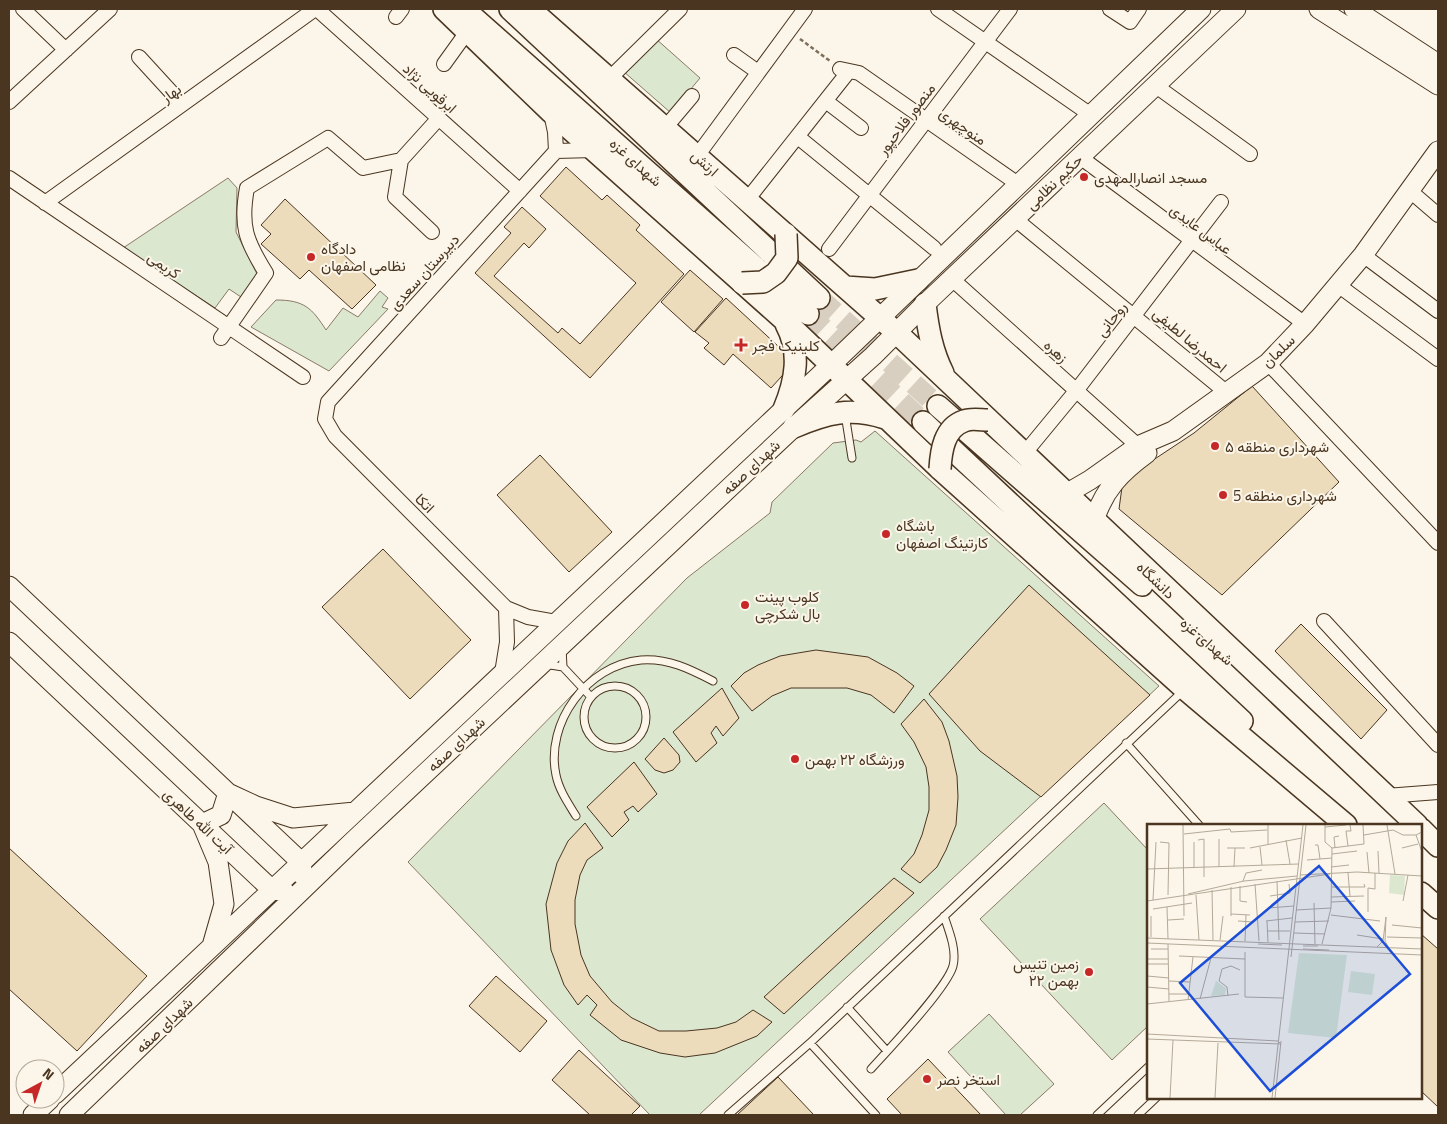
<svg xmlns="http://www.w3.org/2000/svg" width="1447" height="1124" viewBox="0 0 1447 1124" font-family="'Titillium Web',Vazirmatn,sans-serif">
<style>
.green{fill:#dce7d0;stroke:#887966}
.building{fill:#ecdcbc;stroke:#4a3520}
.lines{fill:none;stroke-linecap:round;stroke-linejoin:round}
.primary-tunnel{stroke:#d8cfc1;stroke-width:21;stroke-dasharray:21 11;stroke-linecap:butt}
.lane-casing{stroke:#4a3520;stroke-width:9}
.street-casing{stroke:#4a3520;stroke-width:16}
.secondary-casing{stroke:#4a3520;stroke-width:21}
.primary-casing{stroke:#4a3520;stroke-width:24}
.path{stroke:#7f6f5c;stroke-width:2.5;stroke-dasharray:4 2.5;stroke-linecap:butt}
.lane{stroke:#fbf6e9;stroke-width:7}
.street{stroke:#fbf6e9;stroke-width:14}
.secondary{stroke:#fbf6e9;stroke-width:19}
.primary{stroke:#fbf6e9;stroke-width:21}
.primary-bridge-casing{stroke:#4a3520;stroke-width:24;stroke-linecap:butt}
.primary-bridge{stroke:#fbf6e9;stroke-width:21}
.poi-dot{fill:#c62828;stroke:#fbf6e9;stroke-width:2}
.labels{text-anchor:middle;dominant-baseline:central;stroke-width:4;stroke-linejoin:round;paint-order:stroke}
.street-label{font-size:15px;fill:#4a3520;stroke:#fbf6e9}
.poi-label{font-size:15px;fill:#4a3520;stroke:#fbf6e9;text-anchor:start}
.inset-road{fill:none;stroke:#b4a999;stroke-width:1}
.view{fill:#1d4ed8;fill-opacity:0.15;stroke:#1d4ed8;stroke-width:2.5}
.inset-edge{fill:none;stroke:#4a3520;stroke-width:2.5}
</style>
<rect width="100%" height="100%" fill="#fbf6e9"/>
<path class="green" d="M655 38 700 78 671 113 623 71Z
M228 178 237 188 236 232 257 274 241 297 229 289 215 308 123 248Z
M380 291 388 298 382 307 388 309 329 371 251 327 276 300C304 300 312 308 326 330L343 308 358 317Z
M875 431 1159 686 699 1115H650L408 862 687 578 770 513 772 502 833 443 856 440 861 442Z
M1104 803 1148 850V1026L1112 1060 980 919Z
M989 1014 1054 1084 1020 1115H1006L948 1052Z"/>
<path class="building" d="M566 167 602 200 607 195 640 225 636 230 684 274 590 378 475 273 511 233 504 227 522 207 546 229 529 248 524 243 494 276 558 333 562 328 580 344 636 283 540 196Z
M285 199 376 285 352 309 309 270 300 279 261 244 271 234 261 225Z
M690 270 723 299 694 332 661 302Z
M726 298 792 359 791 366 771 388 733 354 724 365 704 348 709 343 695 332Z
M1252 386 1339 482 1222 595 1119 509 1123 480 1194 433Z
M540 455 612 532 569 572 497 495Z
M383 549 471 640 410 699 322 607Z
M1029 585 1150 695 1041 797 980 751 929 694Z
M1301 624 1387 710 1361 739 1275 651Z
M816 650 868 657 897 673 914 686 894 713 871 695 847 688H791L772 696 752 711 731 686 744 673 758 665 780 656Z
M722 688 739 718 723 736 716 726 711 733 717 743 696 762 673 732Z
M924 699 942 722 949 741 957 776 958 797 956 825 946 850 937 867 920 883 901 869 914 854 922 835 929 810V787L926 767 914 742 901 724Z
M664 738 679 755 680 762 673 770 664 773 655 770 645 759Z
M634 762 657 794 638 812 633 806 624 812 629 820 612 837 587 807Z
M585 823 603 848 587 860 580 875 575 900V924L581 955 590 976 612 1002 632 1018 659 1031H686L717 1028 736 1022 753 1010 772 1022 757 1036 715 1053 685 1057 660 1053 621 1040 590 1015 597 1005 587 995 578 1005 564 985 551 950 546 904 557 863 568 841Z
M9 848 147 976 77 1051 9 989Z
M894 878 914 893 784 1014 764 997Z
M1421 934 1438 949V1107L1421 1091Z
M496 976 547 1021 520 1052 469 1006Z
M579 1050 640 1106 631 1115H590L552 1080Z
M928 1059 981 1115H902L887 1099Z
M778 1077 814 1115H737Z"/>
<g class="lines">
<path class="primary-tunnel" d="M819 298 938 406
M808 314 923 422"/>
<g class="lane-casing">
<path id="lane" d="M845 414 852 458
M562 648 563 667 591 697
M544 664 563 667
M584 717a31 31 0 1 1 62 0a31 31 0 1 1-62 0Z
M1126 743 1199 825
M576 816C568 803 559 790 556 775 545 723 587 665 641 660 668 658 690 669 713 681
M847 1007 887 1051
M810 1043 876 1115
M871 1069C889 1049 947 988 953 966 957 950 949 931 944 916
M728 1115 810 1043 1183 691
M1097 1115 1148 1067
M1138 1115 1156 1098"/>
</g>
<g class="street-casing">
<path id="street" d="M23 9 66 50
M317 9 520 191
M938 9 1091 115
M1110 9 1130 22 1139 9
M396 17 402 9
M734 55 758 72
M139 57 182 104
M444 64 467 32
M840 69 859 73 1018 184
M609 79 680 9
M1156 86 1250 154
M9 102 110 9
M827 102 861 128
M551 113 555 132 556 151
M665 128 692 96
M798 137 934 248
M556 151 594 150
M697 156 805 9
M1080 157 1305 324
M401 160 439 118
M9 178 303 377
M1409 190 1438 215
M747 200 849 71
M45 203 315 9
M1015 219 1226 392
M829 249 1010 9
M1363 255 1438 311
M952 279 1138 446
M1338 285 1438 359
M221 338 266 273C246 241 240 226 247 188L328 138 363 168 401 160 395 197 432 232
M1268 363 1438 543
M1024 454 1076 391 1221 202
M1324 621 1438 745
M556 622 528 617 506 608 335 436 325 419 328 402 556 151
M502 673 507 642 506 608
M1386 796 1438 792"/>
</g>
<g class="secondary-casing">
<path id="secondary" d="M1319 9 1438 85
M1354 9 1438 64
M1066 494 1090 480 1138 446 1173 431 1268 363 1305 324 1363 255 1438 151
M1094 521C1104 489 1121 472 1147 453
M9 586 302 863 301 874
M9 642 272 890 284 891
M212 946 224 904 218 862 202 824 221 815 228 793 256 806 293 818 355 812
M55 1094 832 364 1201 9
M33 1115 50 1099
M69 1115 352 842 794 427 873 356 925 304 1236 9"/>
</g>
<g class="primary-casing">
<path id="primary" d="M444 9 551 112 783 319 940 469 1185 689 1346 825
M464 9 808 314
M510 9 819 298
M530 9 897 333 1417 825
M845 287 875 289 918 280
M925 304C928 329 932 351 943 373
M938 406 1142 585
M784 409C796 380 801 352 786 324
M923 422 1242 721
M794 427C827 413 850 407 885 418
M1421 829 1438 846
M1421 893 1438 908"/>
</g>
<path class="path" d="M800 39 830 61"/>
<use href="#lane" class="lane"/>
<use href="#street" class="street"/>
<use href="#secondary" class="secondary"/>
<use href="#primary" class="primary"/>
<g class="primary-bridge-casing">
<path id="primary-bridge" d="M742 283 763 282 776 273 787 258 786 234
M940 469C941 451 944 428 964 421 970 418 981 420 988 420"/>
</g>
<use href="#primary-bridge" class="primary-bridge"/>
</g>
<g class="poi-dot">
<circle cx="1084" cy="177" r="5"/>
<circle cx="311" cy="257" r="5"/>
<path d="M738.5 337.5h5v5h5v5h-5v5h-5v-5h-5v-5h5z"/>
<circle cx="1215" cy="446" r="5"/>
<circle cx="1223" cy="495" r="5"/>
<circle cx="886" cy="534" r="5"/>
<circle cx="745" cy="605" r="5"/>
<circle cx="795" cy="759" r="5"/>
<circle cx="1089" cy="972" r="5"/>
<circle cx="927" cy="1079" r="5"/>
</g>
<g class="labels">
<g class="street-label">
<text transform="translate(430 88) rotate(42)">ابرقویی نژاد</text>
<text transform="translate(171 93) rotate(-36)">بهار</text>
<text transform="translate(906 119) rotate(-53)">منصور فلاحپور</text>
<text transform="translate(963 126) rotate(35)">منوچهری</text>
<text transform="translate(636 162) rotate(42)">شهدای غزه</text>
<text transform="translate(705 163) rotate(42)">ارتش</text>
<text transform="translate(1054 182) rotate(-44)">حکیم نظامی</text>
<text transform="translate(1201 229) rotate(37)">عباس عابدی</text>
<text transform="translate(164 265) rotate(34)">کریمی</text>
<text transform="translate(424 272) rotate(-48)">دبیرستان سعدی</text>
<text transform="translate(1111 319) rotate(-52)">روحانی</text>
<text transform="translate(1190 340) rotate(40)">احمدرضا لطیفی</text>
<text transform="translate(1056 351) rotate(42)">زهره</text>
<text transform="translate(1278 351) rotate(-44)">سلمان</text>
<text transform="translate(751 467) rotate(-43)">شهدای صفه</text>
<text transform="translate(425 503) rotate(45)">اتکا</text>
<text transform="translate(1156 580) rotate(44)">دانشگاه</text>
<text transform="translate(1207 641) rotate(41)">شهدای غزه</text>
<text transform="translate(456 744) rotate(-43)">شهدای صفه</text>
<text transform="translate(198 821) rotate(43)">آیت الله طاهری</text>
<text transform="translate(164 1025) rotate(-44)">شهدای صفه</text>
</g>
<g class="poi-label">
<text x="1094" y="177">مسجد انصارالمهدی</text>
<text x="321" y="248">دادگاه<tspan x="321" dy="17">نظامی اصفهان</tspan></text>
<text x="752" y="345">کلینیک فجر</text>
<text x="1225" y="446">شهرداری منطقه ۵</text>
<text x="1233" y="495">شهرداری منطقه 5</text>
<text x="896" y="525">باشگاه<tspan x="896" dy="17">کارتینگ اصفهان</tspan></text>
<text x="755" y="596">کلوب پینت<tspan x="755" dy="17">بال شکرچی</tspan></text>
<text x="805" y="759">ورزشگاه ۲۲ بهمن</text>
<text x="1079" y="963" text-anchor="end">زمین تنیس<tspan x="1079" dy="17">۲۲ بهمن</tspan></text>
<text x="937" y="1079">استخر نصر</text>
</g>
</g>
<g transform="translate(1147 824)">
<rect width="275" height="275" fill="#fbf6e9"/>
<path d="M243 51 258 52 257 71 242 69ZM152 129 200 131 189 214 141 209ZM204 147 228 150 225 171 201 168ZM69 157 79 164 78 171 64 172Z" fill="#dce7d0"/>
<path class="inset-road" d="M36 1 37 92M240 1 248 50M178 3 199 1M37 10 83 5 84 8 120 6M217 11 246 6 256 11H269L275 8 274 1M269 11 275 28M51 16 57 15V53M139 16 143 40M13 18 22 19 21 71M121 20V1M168 21H171L173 35M201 22 199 7H204L203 1M113 23 115 41M80 24H98M103 24 155 14M185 24 217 20 216 1M188 24 187 13 192 12M255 24 271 20M231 27 232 49M220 28 222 49M185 30 210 27M160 36 185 34M72 43V15M87 43 88 24M184 43 202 41M47 44V18M0 45 152 40M201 49 203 72M153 51 210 48 275 52M96 57 99 49 115 46M130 57 132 116M108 60 112 117M93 62V77L100 78M84 63V92M184 63H218L217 60M65 66 66 116M41 70 97 57 150 52M49 71 52 116M123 72 143 69 142 60M184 73 217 72M6 76 9 18M0 77 183 50M256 77 261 51M184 78 208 77M167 79 168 120M20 83 21 115M121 84 147 82M6 85 45 79M149 86 184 84M221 88V64L228 65V49M84 90 103 91M184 91 233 97M239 93 238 117 242 124M21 96 37 95M91 97 106 98M119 97 145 94M120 97 121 118M148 98 182 97M245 101 275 104M120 107H143M147 109 178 110M210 111 236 115M4 113V92M240 113 275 114M0 114 275 125M73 116 76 92M98 117 99 91M0 119 275 131M21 120 22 177M111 120 135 121M175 120 184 84 185 24 178 18V1M156 122H171M230 123 236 117 239 93M4 125H21M156 125 182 126M98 128V173L136 174M32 132 98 135M144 133 159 1M0 135H21M0 140H21M0 152 22 154M22 157 43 158M0 163 22 165M22 170H41M81 172 80 163 72 157 75 145 84 142 93 146M53 175 64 134M41 176 46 133M0 180 92 170M0 210 131 217 134 220 0 215M23 274 26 216M68 274 71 219M125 274 156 1M128 274 134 217"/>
<path class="view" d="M172 42 263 150 123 267 33 159Z"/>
<rect width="275" height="275" class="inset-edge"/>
</g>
<rect width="1447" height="1124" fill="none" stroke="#4a3520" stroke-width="20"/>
<g transform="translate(40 1084) rotate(40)"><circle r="24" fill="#fbf6e9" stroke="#b4a999"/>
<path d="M0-4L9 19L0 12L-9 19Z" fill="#c62828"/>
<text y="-8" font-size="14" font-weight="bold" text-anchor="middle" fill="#4a3520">N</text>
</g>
</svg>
